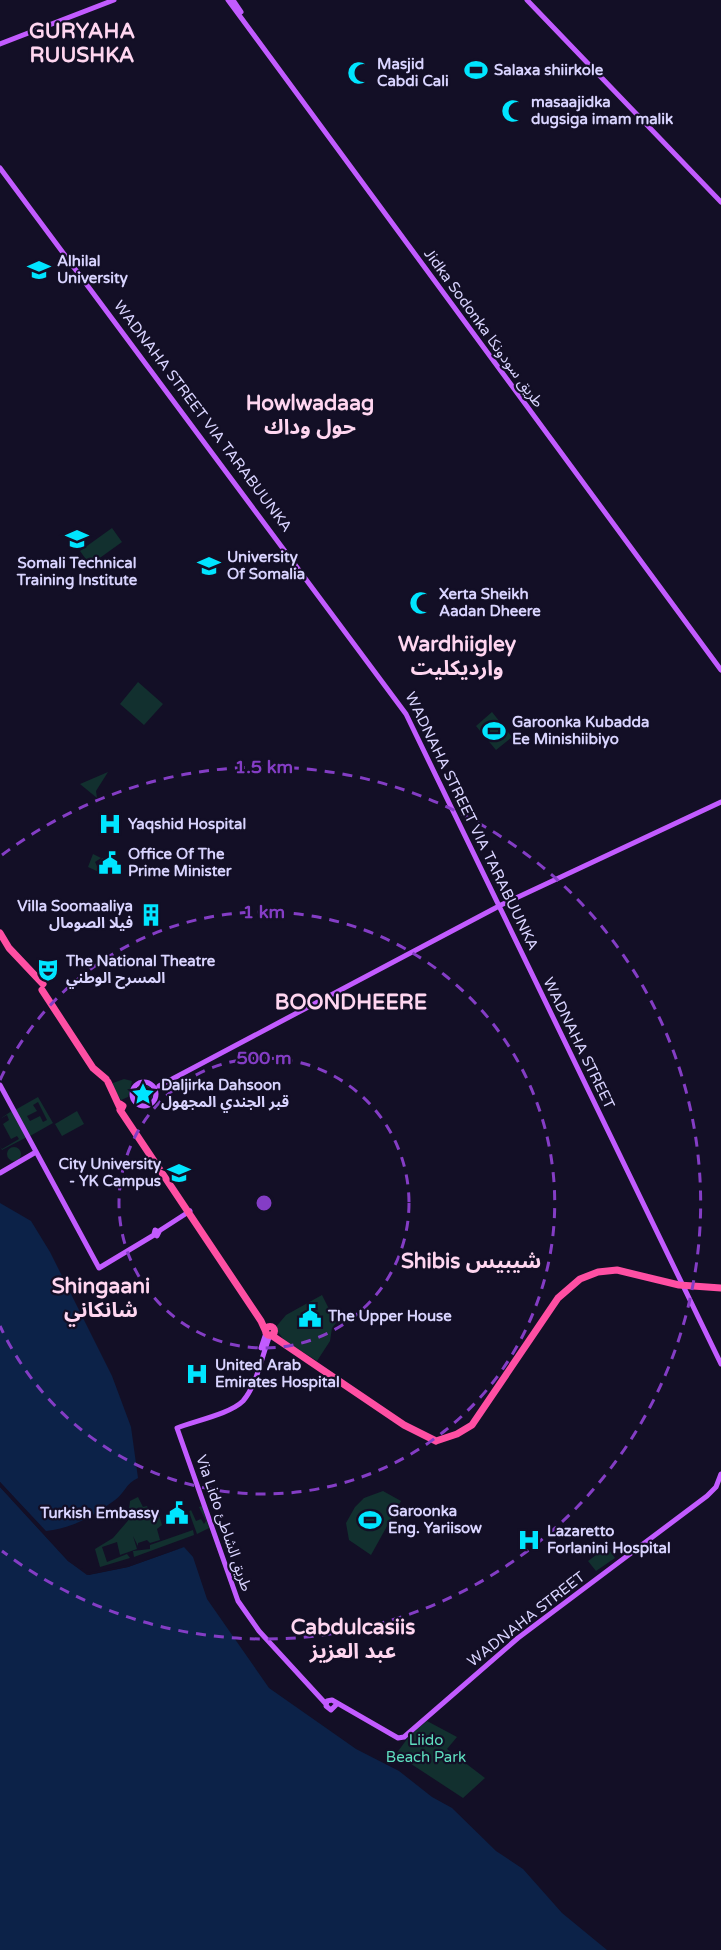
<svg xmlns="http://www.w3.org/2000/svg" width="721" height="1950" viewBox="0 0 721 1950" font-family="'Varela Round','Noto Sans Arabic',sans-serif">
<style>
.green{fill:#12302f;fill-rule:evenodd}
.water{fill:#0c2248}
.pier{fill:#130f26}
.lines{fill:none;stroke-linecap:round;stroke-linejoin:round}
.major{stroke:#c25bff;stroke-width:5}
.highway{stroke:#ff4fa3;stroke-width:7}
.ring{fill:none;stroke:#843dc5;stroke-width:3;stroke-dasharray:10 8}
.labels{text-anchor:middle;dominant-baseline:central;stroke-width:4.5;stroke-linejoin:round;paint-order:stroke}
.poi-label{font-size:15px;font-weight:bold;fill:#d9d4ff;stroke:#130f26;text-anchor:start}
.street-label{font-size:15px;fill:#d9d4ff;stroke:#130f26}
.park-label{font-size:15px;fill:#5fe0c0;stroke:#130f26}
.district-label{font-size:21px;font-weight:bold;fill:#ffd6f0;stroke:#130f26}
.centre{fill:#843dc5;stroke:#130f26;stroke-width:3}
.ring-label{font-size:18px;text-anchor:middle;font-weight:bold;fill:#843dc5;stroke:#130f26;stroke-width:4.5;stroke-linejoin:round;paint-order:stroke}
</style>
<rect width="100%" height="100%" fill="#130f26"/>
<path class="green" d="M112 528 122 542 90 565 80 551Z
M138 682 163 704 144 725 120 704Z
M492 712 512 737 496 750 476 726Z
M108 772 96 791 97 798 80 784Z
M93 854 101 858 95 862 97 866 102 858 107 860 101 873 88 867Z
M124 1079 132 1081 128 1097 121 1100 113 1088V1083Z
M135 1094a9 9 0 1 1 18 0a9 9 0 1 1-18 0Z
M38 1097 53 1123 30 1136 15 1110ZM38 1102 47 1120 43 1122 40 1116 30 1121 27 1116 37 1111 33 1105Z
M13 1110 27 1137 2 1150 0 1146 2 1149 19 1139 17 1136 11 1139 3 1124 9 1120 7 1115 0 1119Z
M77 1111 84 1124 62 1136 55 1124Z
M7 1154a7 7 0 1 1 14 0a7 7 0 1 1-14 0Z
M322 1295 336 1323 332 1328 330 1341 317 1361 284 1340 275 1328 286 1315Z
M383 1491 401 1501 371 1555 349 1540 346 1523 355 1507 364 1498Z
M138 1497 143 1507 147 1506 149 1511 157 1507 149 1512H158L162 1525 157 1529 160 1540 150 1543 147 1540 138 1543V1546L133 1536 137 1549 120 1555 117 1542 102 1547 107 1562 127 1554 130 1558 100 1567 95 1549 113 1538 132 1516 128 1517 130 1501Z
M202 1506 209 1528 197 1534 189 1512 191 1510 196 1521 201 1519 204 1524 206 1521 199 1507Z
M193 1530 194 1535 134 1557 133 1551 150 1549V1545Z
M607 1547 615 1558 596 1571 588 1561Z
M427 1721 457 1737 447 1749 485 1778 463 1798 396 1754 410 1735Z"/>
<path class="water" d="M0 1203 31 1221 50 1252 112 1376 131 1427 138 1478C126 1483 124 1494 115 1500 95 1515 71 1529 46 1531L0 1482Z
M0 1487 68 1561 89 1575 128 1567 184 1547 193 1557 207 1599 269 1688 356 1749 399 1771 432 1797 452 1808 496 1851 523 1869 562 1913 607 1950H0Z"/>
<path class="pier" d="M0 1482 70 1559 87 1573 127 1565 184 1547 128 1567 87 1575 68 1561 0 1487Z"/>
<g class="lines">
<path class="major" d="M228 0 721 670
M233 0 241 12
M527 0 721 202
M0 44 114 0
M0 168 406 714 721 1364
M132 1094a12 12 0 1 1 24 0a12 12 0 1 1-24 0Z
M0 1085 99 1268 154 1235
M159 1086 501 905 721 802
M0 1173 36 1152
M155 1230 159 1232 157 1236 154 1234Z
M159 1231 190 1211
M270 1335C262 1355 257 1385 243 1401 230 1414 194 1421 177 1428L238 1601 259 1631 326 1704
M261 1348 266 1333
M336 1705 331 1710 326 1706 327 1701 332 1700 398 1738 404 1737 518 1638 707 1496 716 1487 721 1474"/>
<path class="highway" d="M0 933 9 948 43 984
M42 990 93 1068 106 1079
M108 1082 121 1110 123 1106 120 1104
M120 1110 261 1321 266 1332
M265.5 1331a4.5 4.5 0 1 1 9 0a4.5 4.5 0 1 1-9 0Z
M271 1335 404 1425 436 1441
M436 1441 457 1434 472 1425 558 1298 580 1279 598 1272 617 1270 679 1285 721 1288"/>
</g>
<g class="ring">
<circle cx="264" cy="1203" r="145"/>
<path d="M0 1080A291 291 0 1 1 0 1326"/>
<path d="M2 855A436 436 0 1 1 2 1551"/>
</g>
<defs>
<g id="stadium-bare" transform="scale(1.8)"><path d="M0-5a6.5 5 0 1 0 0 10a6.5 5 0 1 0 0-10ZM-3.5-1.8h7v3.6h-7Z" fill="#00e5ff" stroke="#130f26" stroke-width="2.5" paint-order="stroke"/></g>
<g id="mosque-bare" transform="scale(1.8)"><path d="M3.5-4.9A6 6 0 1 0 3.5 4.9A5 5 0 1 1 3.5-4.9Z" fill="#00e5ff" stroke="#130f26" stroke-width="2.5" paint-order="stroke"/></g>
<g id="university-bare" transform="scale(1.8)"><path d="M0-5L7-2L0 1L-7-2ZM-4 1L0 2.5L4 1V4Q0 6-4 4Z" fill="#00e5ff" stroke="#130f26" stroke-width="2.5" paint-order="stroke"/></g>
<g id="hospital-bare" transform="scale(1.8)"><path d="M-5-5h3v3.5h4V-5h3V5h-3V1.5h-4V5h-3Z" fill="#00e5ff" stroke="#130f26" stroke-width="2.5" paint-order="stroke"/></g>
<g id="civic-bare" transform="scale(1.8)"><path d="M-.6-6.5H3V-4.5H.6V-3L4-1V1h2V6H-6V1h2V-1L-.6-3ZM-1.2 2.5V6h2.4V2.5Z" fill="#00e5ff" stroke="#130f26" stroke-width="2.5" paint-order="stroke"/></g>
<g id="building-bare" transform="scale(1.8)"><path d="M-4-6H4V6H1V3H-1V6H-4ZM-2.5-4.3h1.7v1.8h-1.7ZM.8-4.3h1.7v1.8H.8ZM-2.5-1h1.7V.8h-1.7ZM.8-1h1.7V.8H.8Z" fill="#00e5ff" stroke="#130f26" stroke-width="2.5" paint-order="stroke"/></g>
<g id="theatre-bare" transform="scale(1.8)"><path d="M-5-5.5Q0-4 5-5.5V0Q5 5 0 6Q-5 5-5 0ZM-3.3-2.5H-1v1.5H-3.3ZM1-2.5H3.3v1.5H1ZM-2.8 1Q0 5.5 2.8 1Z" fill="#00e5ff" stroke="#130f26" stroke-width="2.5" paint-order="stroke"/></g>
<g id="sight-bare" transform="scale(1.8)"><path d="M0-6L1.8-2.2L6-1.7L2.9 1.2L3.7 5.4L0 3.3L-3.7 5.4L-2.9 1.2L-6-1.7L-1.8-2.2Z" fill="#00e5ff" stroke="#130f26" stroke-width="2.5" paint-order="stroke"/></g>
</defs>
<g fill-rule="evenodd">
<use href="#stadium-bare" x="476" y="70"/>
<use href="#mosque-bare" x="359" y="73"/>
<use href="#mosque-bare" x="513" y="111"/>
<use href="#university-bare" x="39" y="270"/>
<use href="#university-bare" x="77" y="539"/>
<use href="#university-bare" x="209" y="566"/>
<use href="#mosque-bare" x="421" y="603"/>
<use href="#stadium-bare" x="494" y="731"/>
<use href="#hospital-bare" x="110" y="824"/>
<use href="#civic-bare" x="110" y="863"/>
<use href="#building-bare" x="151" y="915"/>
<use href="#theatre-bare" x="48" y="970"/>
<use href="#sight-bare" x="143" y="1094"/>
<use href="#university-bare" x="179" y="1173"/>
<use href="#civic-bare" x="310" y="1316"/>
<use href="#hospital-bare" x="197" y="1374"/>
<use href="#civic-bare" x="177" y="1513"/>
<use href="#stadium-bare" x="370" y="1520"/>
<use href="#hospital-bare" x="529" y="1540"/>
</g>
<g class="labels">
<g class="poi-label">
<text x="377" y="64">Masjid<tspan x="377" dy="17">Cabdi Cali</tspan></text>
<text x="494" y="70">Salaxa shiirkole</text>
<text x="531" y="102">masaajidka<tspan x="531" dy="17">dugsiga imam malik</tspan></text>
<text x="57" y="261">Alhilal<tspan x="57" dy="17">University</tspan></text>
<text x="227" y="557">University<tspan x="227" dy="17">Of Somalia</tspan></text>
<text x="77" y="563" text-anchor="middle">Somali Technical<tspan x="77" dy="17">Training Institute</tspan></text>
<text x="439" y="594">Xerta Sheikh<tspan x="439" dy="17">Aadan Dheere</tspan></text>
<text x="512" y="722">Garoonka Kubadda<tspan x="512" dy="17">Ee Minishiibiyo</tspan></text>
<text x="128" y="824">Yaqshid Hospital</text>
<text x="128" y="854">Office Of The<tspan x="128" dy="17">Prime Minister</tspan></text>
<text x="133" y="906" text-anchor="end">Villa Soomaaliya<tspan x="133" dy="17">فيلا الصومال</tspan></text>
<text x="66" y="961">The National Theatre<tspan x="66" dy="17">المسرح الوطني</tspan></text>
<text x="161" y="1085">Daljirka Dahsoon<tspan x="161" dy="17">قبر الجندي المجهول</tspan></text>
<text x="161" y="1164" text-anchor="end">City University<tspan x="161" dy="17">- YK Campus</tspan></text>
<text x="328" y="1316">The Upper House</text>
<text x="215" y="1365">United Arab<tspan x="215" dy="17">Emirates Hospital</tspan></text>
<text x="388" y="1511">Garoonka<tspan x="388" dy="17">Eng. Yariisow</tspan></text>
<text x="159" y="1513" text-anchor="end">Turkish Embassy</text>
<text x="547" y="1531">Lazaretto<tspan x="547" dy="17">Forlanini Hospital</tspan></text>
</g>
<g class="street-label">
<text transform="translate(484 328) rotate(54)">Jidka Sodonka طريق سودونكا</text>
<text transform="translate(203 416) rotate(53)">WADNAHA STREET VIA TARABUUNKA</text>
<text transform="translate(472 821) rotate(64)">WADNAHA STREET VIA TARABUUNKA</text>
<text transform="translate(579 1043) rotate(64)">WADNAHA STREET</text>
<text transform="translate(224 1523) rotate(71)">Via Lido طريق الشاطئ</text>
<text transform="translate(526 1619) rotate(-38)">WADNAHA STREET</text>
</g>
<g class="park-label">
<text x="426" y="1740">Liido<tspan x="426" dy="17">Beach Park</tspan></text>
</g>
<g class="district-label">
<text x="82" y="31">GURYAHA<tspan x="82" dy="24">RUUSHKA</tspan></text>
<text x="310" y="403">Howlwadaag<tspan x="310" dy="24">حول وداك</tspan></text>
<text x="457" y="644">Wardhiigley<tspan x="457" dy="24">وارديكليت</tspan></text>
<text x="351" y="1002">BOONDHEERE</text>
<text x="471" y="1261">Shibis شيبيس</text>
<text x="101" y="1286">Shingaani<tspan x="101" dy="24">شانكاني</tspan></text>
<text x="353" y="1627">Cabdulcasiis<tspan x="353" dy="24">عبد العزيز</tspan></text>
</g>
</g>
<circle cx="264" cy="1203" r="9" class="centre"/>
<g class="ring-label">
<text x="264" y="773">1.5 km</text>
<text x="264" y="918">1 km</text>
<text x="264" y="1064">500 m</text>
</g>
</svg>
